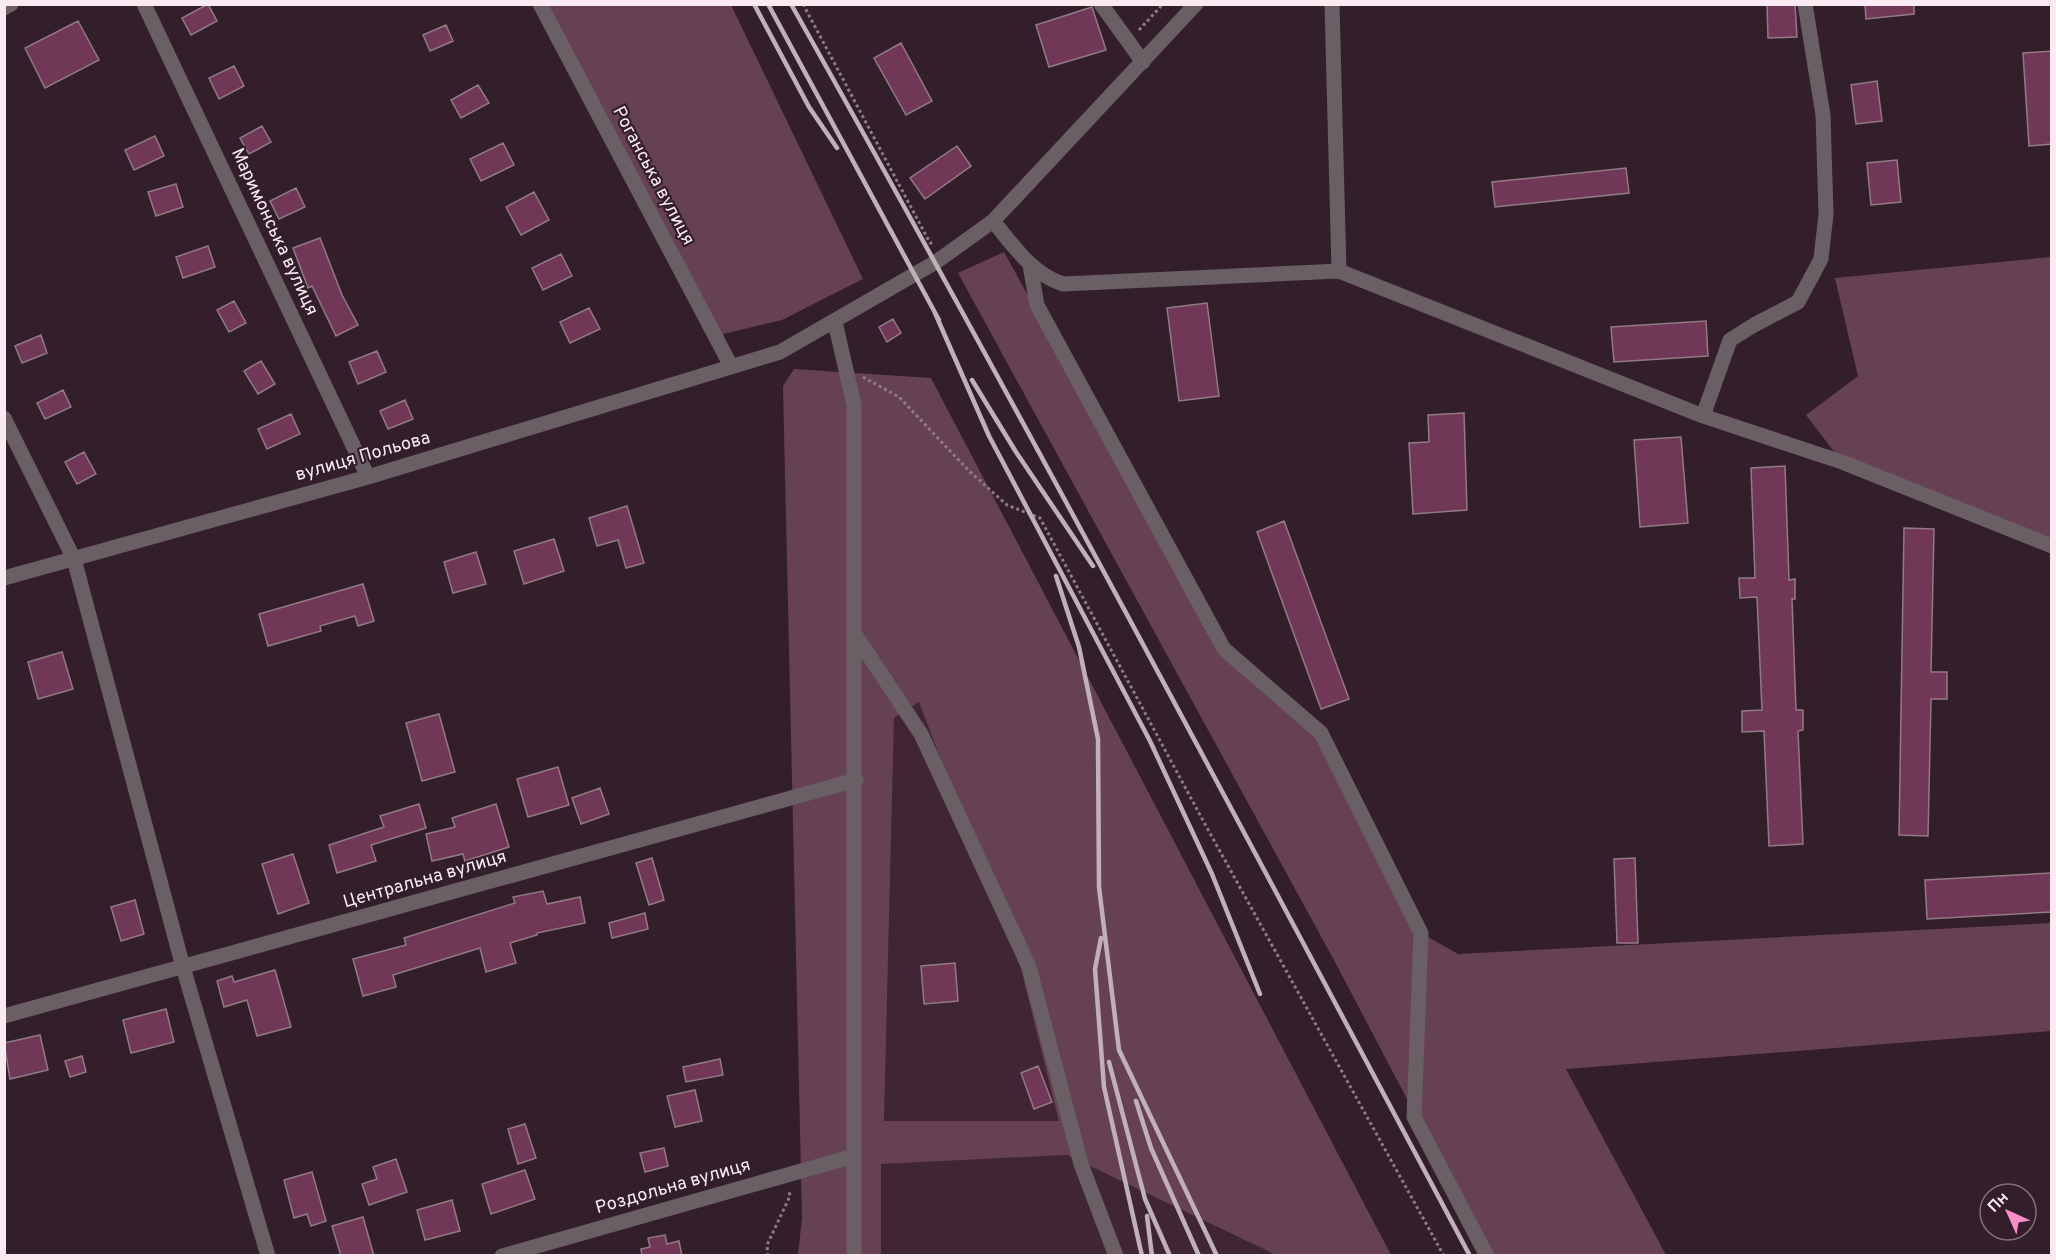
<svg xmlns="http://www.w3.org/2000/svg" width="2056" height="1260" viewBox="0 0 2056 1260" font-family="Overpass,sans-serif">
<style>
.built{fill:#402634}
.green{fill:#664154;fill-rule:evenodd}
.building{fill:#703856;stroke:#927a85;stroke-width:1.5}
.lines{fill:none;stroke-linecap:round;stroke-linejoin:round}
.path{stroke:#8d7c84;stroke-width:3;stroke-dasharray:3 3;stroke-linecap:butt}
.minor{stroke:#695f64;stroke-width:15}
.rail{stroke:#c0b1b8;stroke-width:4.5}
.labels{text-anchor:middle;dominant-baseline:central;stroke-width:4.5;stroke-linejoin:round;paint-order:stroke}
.street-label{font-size:18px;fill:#f9ebf1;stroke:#331f29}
</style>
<rect width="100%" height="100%" fill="#331f29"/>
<path class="built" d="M919 701 1021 969 1060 1121H884L894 718Z
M1067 1155 1276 1255H881V1164Z"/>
<path class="green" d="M540 5H731L863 279 782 320 715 336Z
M1004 252 1224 649 1321 733 1421 933 1458 954 2051 923V1031L1566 1069 1666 1255H1489L1335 962 958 273Z
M2051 257V546L1842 462 1806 415 1858 376 1835 278Z
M794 369 931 378 1391 1255H1276L1067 1155 881 1164V1255H798L802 1218 783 386ZM919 702 1021 969 1059 1121H884L894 718Z"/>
<path class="building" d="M208 4 217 21 191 35 182 18Z
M1767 4H1795L1797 37 1768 38Z
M1865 4H1914V14L1866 19Z
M1092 7 1106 50 1049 67 1036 25Z
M78 21 99 60 45 88 25 48Z
M446 25 453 41 430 51 423 35Z
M901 43 932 101 906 115 874 58Z
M2052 51V144L2029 146 2023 53Z
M234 66 244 86 219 99 209 78Z
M1877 81 1882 121 1856 124 1851 85Z
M478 85 489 103 461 118 451 100Z
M262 126 271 142 249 154 240 138Z
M155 136 164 156 134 170 125 150Z
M503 143 514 165 481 181 470 159Z
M957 146 971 166 925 199 910 178Z
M1897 160 1901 202 1871 205 1867 163Z
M1626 168 1629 193 1495 207 1492 182Z
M176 184 183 207 156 216 148 192Z
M296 188 305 207 279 219 270 201Z
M534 192 549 220 521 235 506 207Z
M320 238 342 295 358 325 336 336 312 286 308 288 293 248Z
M208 246 215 267 183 278 176 257Z
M561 254 572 276 543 290 532 268Z
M234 301 246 323 229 332 217 310Z
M1207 303 1219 396 1179 401 1167 308Z
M589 308 600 329 570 343 560 322Z
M893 319 901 333 887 342 879 327Z
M1706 321 1708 356 1614 362 1611 327Z
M41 335 47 353 22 363 15 346Z
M377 351 386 372 358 384 349 362Z
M261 361 275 384 258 394 244 371Z
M63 390 71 407 45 419 37 403Z
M405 400 413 419 388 429 380 411Z
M1464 413 1467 510 1413 514 1409 443 1429 442 1428 415Z
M291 414 300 434 267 449 258 429Z
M1681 437 1688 523 1640 527 1634 440Z
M84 452 96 474 77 484 65 462Z
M1785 466 1789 580 1795 579V599H1792L1796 710H1803V730L1798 731 1803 844 1769 846 1764 731 1742 732V711L1762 710 1757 597 1740 598 1739 578H1755L1751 468Z
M627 506 644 563 626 568 618 540 597 546 589 518Z
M1284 521 1349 699 1321 709 1257 532Z
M1904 528 1934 529 1931 672H1947V699H1931L1928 836 1899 835Z
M554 539 564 571 524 584 514 551Z
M476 552 486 584 453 593 444 562Z
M363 584 374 621 358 626 355 616 320 626 321 631 268 646 259 614Z
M62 652 73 689 38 699 28 662Z
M439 714 455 772 422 781 406 723Z
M558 767 569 805 528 817 517 779Z
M600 788 609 814 581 824 572 798Z
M419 804 426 828 371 845 376 861 337 873 329 845 384 827 380 816Z
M496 804 509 847 465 861 463 854 432 861 426 834 455 827 452 818Z
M293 854 309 903 278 914 262 864Z
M652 858 664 900 649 905 636 863Z
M1635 858 1638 943H1617L1614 859Z
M2052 873V912L1927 919 1925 880Z
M543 891 547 904 580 897 585 923 537 933V935L510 943 516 963 486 972 480 948 393 975 396 987 363 996 353 959 406 945 404 938 515 903 513 897Z
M135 900 144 934 121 941 111 907Z
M645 913 648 929 612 938 609 923Z
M955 963 958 1001 924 1004 921 966Z
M275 970 291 1027 257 1036 247 1000 224 1007 217 981 232 976 234 982Z
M166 1009 174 1042 131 1053 123 1020Z
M40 1035 48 1070 10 1079 4 1043Z
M82 1056 86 1072 70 1077 65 1061Z
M720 1059 723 1075 686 1082 683 1067Z
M1038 1066 1052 1102 1034 1109 1021 1073Z
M695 1090 702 1121 675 1127 667 1096Z
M525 1124 536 1158 518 1164 508 1129Z
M664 1148 668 1166 645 1172 640 1153Z
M396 1159 407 1192 369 1205 362 1184 377 1179 373 1167Z
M525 1170 535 1199 491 1214 482 1184Z
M312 1172 326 1221 311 1226 307 1214 294 1218 284 1180Z
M452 1200 460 1231 425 1240 417 1210Z
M363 1217 374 1256H341L332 1226Z
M665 1235 667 1244 679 1241 682 1256H642L641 1249 650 1247 648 1238Z"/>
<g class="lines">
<path class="path" d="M803 4 930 243H934
M1139 30 1163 4
M863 377 899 397 969 471 1007 505 1040 518 1206 826 1444 1256
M768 1256 767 1245 790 1196 789 1191"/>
<path class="minor" d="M144 4 368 477
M540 4 731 366
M1101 4 1143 62
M1332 4 1339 271 1703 416 1842 462 2052 546
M4 8 11 4
M993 221C1013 245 1032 274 1063 284L1339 271
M1030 265 1037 305 1224 649 1321 733 1421 933 1414 1117 1487 1256
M835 322 854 405V1256
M1703 416 1730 340 1754 325 1798 302 1821 259 1826 214 1823 115 1805 4
M4 418 74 559 183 967 268 1256
M4 578 368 477 780 352 936 262 993 221 1196 4
M856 636 921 734 1029 967 1081 1164 1116 1256
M4 1016 856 780
M502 1256 854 1156"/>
<path class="rail" d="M754 4 809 107 837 148
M768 4 939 320
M791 4C1024 418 1247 837 1470 1256
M935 313 989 436 1150 741 1212 874 1260 994
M972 380 1016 452 1093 566
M1056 576 1079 647 1098 739 1099 887 1119 1050 1217 1256
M1101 938 1095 969 1104 1087 1142 1256
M1109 1062 1145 1199 1170 1256
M1136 1101 1151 1148 1199 1256
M1147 1216 1152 1256"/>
</g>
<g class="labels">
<g class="street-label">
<text transform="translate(653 176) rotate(62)">Роганська вулиця</text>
<text transform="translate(274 232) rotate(65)">Маримонська вулиця</text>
<text transform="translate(363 457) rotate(-16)">вулиця Польова</text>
<text transform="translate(425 880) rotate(-16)">Центральна вулиця</text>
<text transform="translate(673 1187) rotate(-16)">Роздольна вулиця</text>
</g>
</g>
<rect width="2056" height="1260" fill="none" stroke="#f9ebf1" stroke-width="12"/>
<g transform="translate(2008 1212) rotate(315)"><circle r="28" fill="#331f29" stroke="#827179" stroke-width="1.5"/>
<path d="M0-4.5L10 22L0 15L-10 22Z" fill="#fa8fc8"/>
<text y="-9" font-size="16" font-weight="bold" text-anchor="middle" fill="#f9ebf1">Пн</text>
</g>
</svg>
